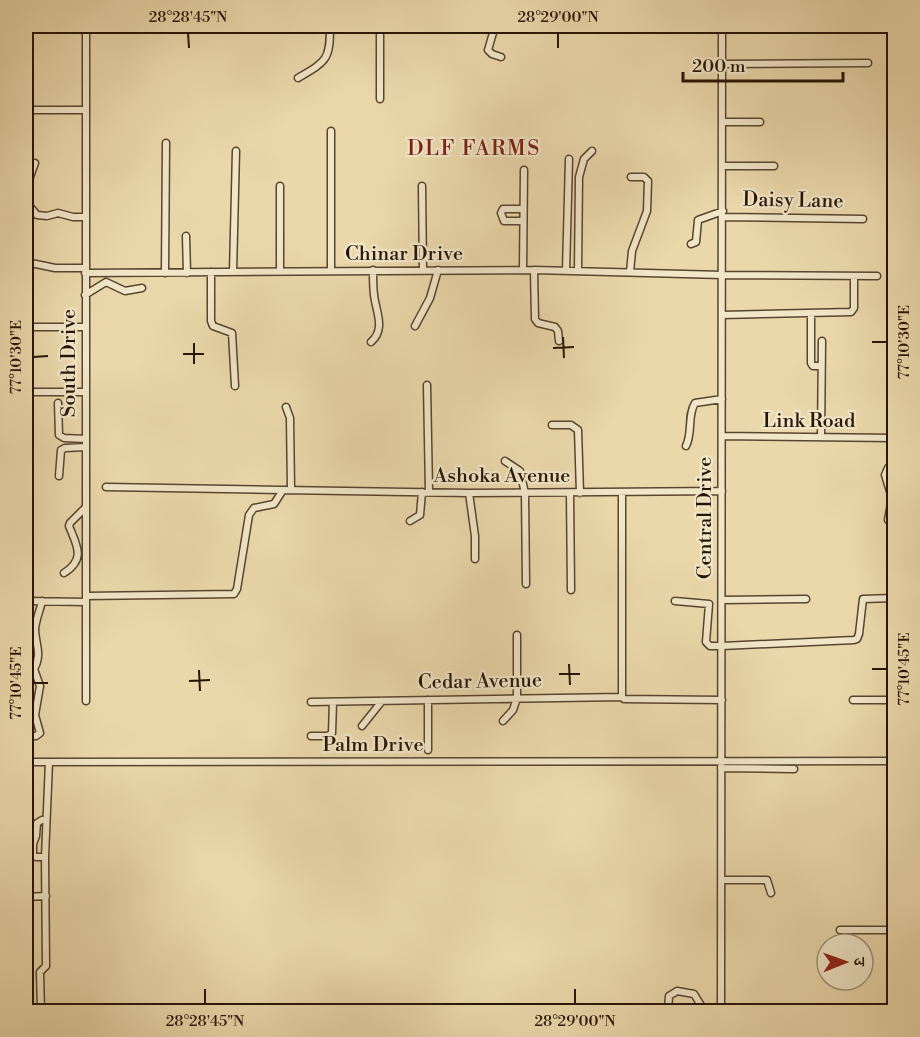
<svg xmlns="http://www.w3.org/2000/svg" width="920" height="1037" viewBox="0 0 920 1037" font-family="'Libre Bodoni','Noto Serif Devanagari',serif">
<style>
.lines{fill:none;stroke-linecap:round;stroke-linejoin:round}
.minor-casing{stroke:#58452f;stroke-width:9}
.minor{stroke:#f1e6c8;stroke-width:6}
.ticks{fill:none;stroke:#271406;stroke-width:2}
.labels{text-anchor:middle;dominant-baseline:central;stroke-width:4.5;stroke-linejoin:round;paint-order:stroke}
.street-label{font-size:20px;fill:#271406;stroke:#f1e6c8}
.neighbourhood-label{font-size:21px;letter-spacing:1.5px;fill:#7a1f14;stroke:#f1e6c8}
.neatline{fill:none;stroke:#271406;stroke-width:2}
.ticks-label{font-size:15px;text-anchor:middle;fill:#271406}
</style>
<rect width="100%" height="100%" fill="#ead8ab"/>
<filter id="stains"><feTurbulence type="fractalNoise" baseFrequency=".00333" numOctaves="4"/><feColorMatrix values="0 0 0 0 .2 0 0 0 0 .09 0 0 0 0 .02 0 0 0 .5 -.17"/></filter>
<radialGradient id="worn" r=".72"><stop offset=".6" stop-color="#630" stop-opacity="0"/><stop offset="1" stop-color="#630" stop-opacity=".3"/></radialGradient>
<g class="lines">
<g class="minor-casing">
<path id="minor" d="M86 26V701
M380 26V99
M495 26 488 50 492 54 501 57
M301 27 314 26
M722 64 868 63
M298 78C327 61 330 60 330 26
M26 110H85
M722 122H760
M722 166H774
M422 186 423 270
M26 188 35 163
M26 202 37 215 47 216 58 213 73 217H85
M523 209H503L501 213 504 221H523
M723 217 863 219
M186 236 187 273
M691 244 696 242 698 220 723 211
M26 262 55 268H85
M523 270 524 170
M534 270 535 319 538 323 555 327 558 331 559 341
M280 271V186
M331 271V131
M566 271 569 159
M578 271 579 177 584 159 592 151
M211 272V321L213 326 232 333 235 386
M233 272 236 151
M630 272 632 251 647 211 648 181 644 177H631
M85 273 534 270 722 275 877 276
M165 273 166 143
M85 295 106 282 125 291 142 288
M811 314V363L813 366H821
M722 315 851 312 854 308V276
M415 326 430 298 438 270
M26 327H85
M371 342C386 329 376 312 374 295 373 287 373 278 373 270
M427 385 429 492
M26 392H86
M58 403 59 435 64 438 86 439
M286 407 290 418 291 489
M552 425H571L578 430 580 493
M722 436 894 438
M821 437 822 341
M686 446C693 432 687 416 695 403L722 399
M505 461 520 471 525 493 526 584
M59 476 61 450 65 448 86 447
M106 487 281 490
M469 493 475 536V559
M570 493 571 590
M888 520 892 498 885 475 888 468 894 467
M410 521 420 515 422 492
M64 573C86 559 77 546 69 526L70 523 86 507
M86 596 234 594 237 589 249 515 254 508 274 504 283 490 469 493 722 491
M722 600 806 599
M26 601 86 602
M675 601 709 604 706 642 710 646H722L854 640 857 639 859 634 863 599 894 598
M622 697V493
M853 700H894
M311 702 622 697 624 699 722 700
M503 721 513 710 517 698V635
M362 726 382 701
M26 736H36L40 733 35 715 40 686 34 669C42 655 36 645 35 631 35 621 40 611 42 601
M311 736H328L332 733 333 702
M428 750V700
M26 762 894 761
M721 768 794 769
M45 857 49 762
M721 880H767L771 893
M26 897 46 896
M840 930H894
M41 1012 40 972 46 966 45 857H36L33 855V844L36 836 37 823 42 820
M668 1012 669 996 677 991 694 994 705 1012
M721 1012 722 26"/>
</g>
<use href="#minor" class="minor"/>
</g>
<path class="ticks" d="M188 33 189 48M558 33V48M563 337 564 358M872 342H887M194 343V364M553 348 574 347M183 354H204M33 357 48 356M569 664 570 685M872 669H887M199 670 200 691M559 674H580M189 681 210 680M33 683H48M205 989V1004M575 989V1004"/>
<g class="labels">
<g class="street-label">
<text transform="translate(793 201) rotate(1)">Daisy Lane</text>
<text x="404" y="254">Chinar Drive</text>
<text transform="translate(69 363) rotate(-90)">South Drive</text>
<text x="809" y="421">Link Road</text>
<text x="502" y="476">Ashoka Avenue</text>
<text transform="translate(705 518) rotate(-90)">Central Drive</text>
<text transform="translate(480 682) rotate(-1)">Cedar Avenue</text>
<text x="373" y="745">Palm Drive</text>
</g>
<g class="neighbourhood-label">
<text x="474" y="149">DLF FARMS</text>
</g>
</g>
<rect width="920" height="1037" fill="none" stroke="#ead8ab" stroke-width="66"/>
<g transform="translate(845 962) rotate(89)"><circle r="28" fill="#f1e6c8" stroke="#a0927a" stroke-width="1.5"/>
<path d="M0-4.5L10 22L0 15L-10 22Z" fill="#8f2418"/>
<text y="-9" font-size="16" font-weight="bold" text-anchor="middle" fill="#271406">उ</text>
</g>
<path d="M683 72v9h160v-9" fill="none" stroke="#271406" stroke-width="3"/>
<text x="692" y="72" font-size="18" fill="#271406" stroke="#f1e6c8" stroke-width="4.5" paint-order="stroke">200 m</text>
<rect x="33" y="33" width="854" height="971" class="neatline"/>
<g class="ticks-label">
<text x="188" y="22">28°28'45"N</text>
<text x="558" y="22">28°29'00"N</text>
<text transform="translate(904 342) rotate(-90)" y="5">77°10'30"E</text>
<text transform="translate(16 357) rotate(-90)" y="5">77°10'30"E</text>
<text transform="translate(904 669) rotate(-90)" y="5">77°10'45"E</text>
<text transform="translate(16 683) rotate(-90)" y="5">77°10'45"E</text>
<text x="205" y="1026">28°28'45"N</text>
<text x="575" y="1026">28°29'00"N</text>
</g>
<rect width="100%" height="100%" filter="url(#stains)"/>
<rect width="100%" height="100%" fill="url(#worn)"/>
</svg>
